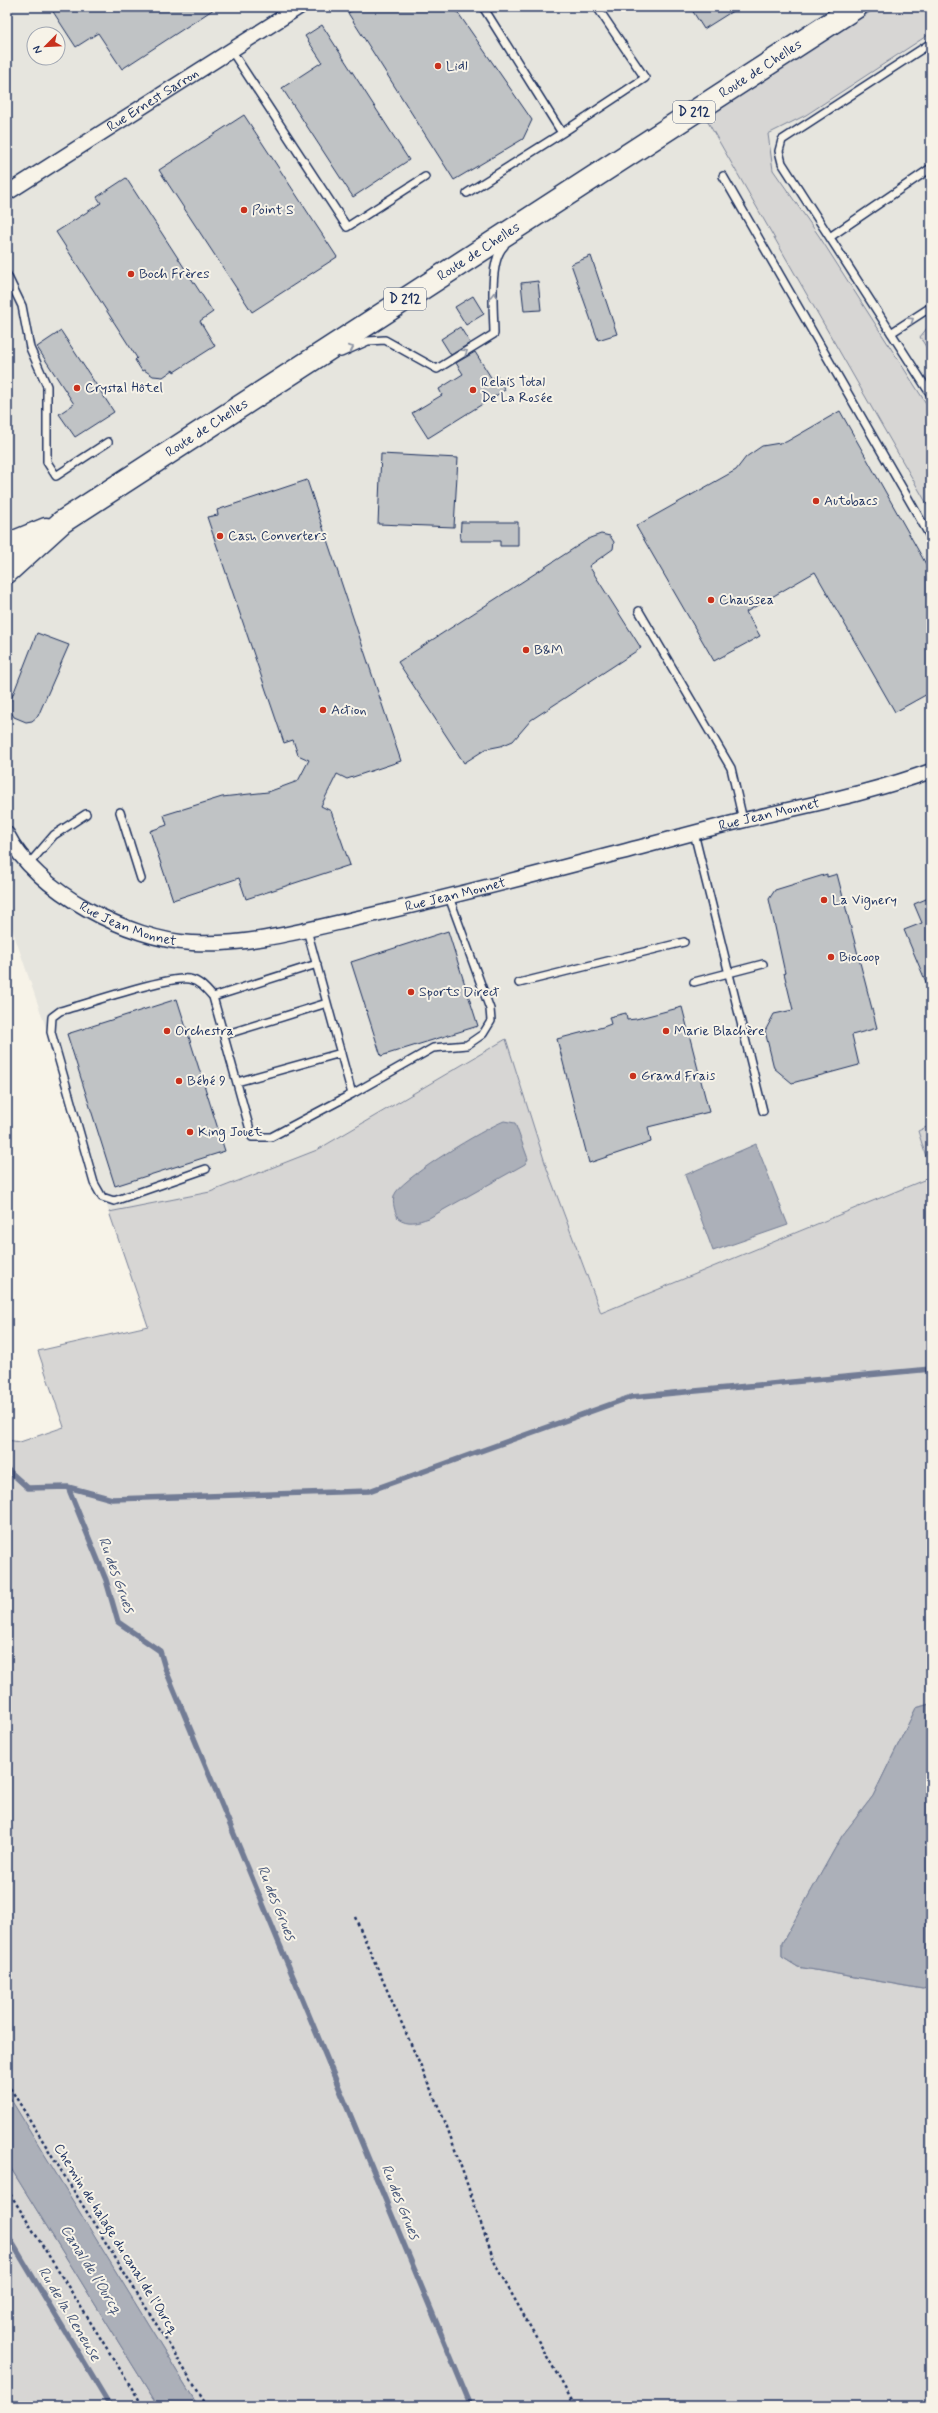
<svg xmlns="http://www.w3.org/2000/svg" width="938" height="2413" viewBox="0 0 938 2413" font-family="Mynerve,sans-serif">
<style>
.built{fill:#e6e5de;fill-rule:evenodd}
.green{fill:#d7d6d4;stroke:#798299}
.water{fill:#acb0b9;stroke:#727c95}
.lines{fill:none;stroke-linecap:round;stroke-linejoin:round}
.stream{stroke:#727c95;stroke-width:5.5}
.building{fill:#c0c3c5;stroke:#1b2f5e}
.service-casing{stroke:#1b2f5e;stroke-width:10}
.minor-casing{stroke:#1b2f5e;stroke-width:17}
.primary-casing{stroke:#1b2f5e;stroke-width:25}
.path{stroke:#1b2f5e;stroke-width:2.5;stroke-dasharray:3 3;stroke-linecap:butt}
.service{stroke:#f7f3e8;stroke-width:7}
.minor{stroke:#f7f3e8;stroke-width:14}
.primary{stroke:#f7f3e8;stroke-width:22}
.oneway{stroke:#8991a3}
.poi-dot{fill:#c8321e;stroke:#f7f3e8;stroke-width:1.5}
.labels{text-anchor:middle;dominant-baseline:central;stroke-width:4;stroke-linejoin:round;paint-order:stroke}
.shield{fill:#f7f3e8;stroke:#5d6a87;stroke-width:1}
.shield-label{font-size:13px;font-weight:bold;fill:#1b2f5e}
.poi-label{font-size:14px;fill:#1b2f5e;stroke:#f7f3e8;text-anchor:start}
.street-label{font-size:14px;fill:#1b2f5e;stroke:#f7f3e8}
.water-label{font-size:15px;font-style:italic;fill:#465679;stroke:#f7f3e8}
</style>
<rect width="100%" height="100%" fill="#f7f3e8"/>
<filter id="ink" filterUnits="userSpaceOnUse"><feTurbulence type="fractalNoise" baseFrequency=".025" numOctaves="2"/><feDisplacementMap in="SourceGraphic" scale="8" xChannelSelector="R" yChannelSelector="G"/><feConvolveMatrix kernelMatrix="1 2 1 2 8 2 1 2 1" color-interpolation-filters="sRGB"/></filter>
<g filter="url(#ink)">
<path class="built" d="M7 7H931V1125L918 1131 931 1177 601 1313 547 1169 506 1039 317 1150 210 1192 109 1212 7 914ZM34 34H58V58H34Z"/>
<path class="green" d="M878 7H931V33L806 115 768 134 773 170 819 236 931 411V511L705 117Z
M931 323V355L920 337Z
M506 1039 547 1169 601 1313 931 1177V1709L929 1704 916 1708 873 1796 842 1836 782 1943V1957L798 1967 922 1989 931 1987V2406H198L7 2094V1440L20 1442 64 1427 38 1351 148 1326 109 1212 210 1192 317 1150Z
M931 1125V1173L918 1131Z
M7 2162 158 2406H7Z"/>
<path class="water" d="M504 1121 515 1123 528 1159 525 1164 429 1218C417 1222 408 1225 398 1218 394 1209 391 1200 396 1192 409 1174 482 1130 504 1121Z
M756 1144 788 1225 713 1251 685 1175Z
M930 1704 931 1987 923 1989 798 1967 782 1957V1943L842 1836 873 1796 916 1708Z
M7 2093 198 2406H158L7 2162Z"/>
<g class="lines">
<path class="stream" d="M7 1469 28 1488 68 1487 112 1499 369 1491 631 1397 931 1369
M68 1487 106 1580 118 1622 160 1651 165 1668 471 2406
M7 2234 110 2406"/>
</g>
<path class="building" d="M50 7H217L122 69 98 33 76 47Z
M358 7H454L532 120 523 139 454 180 348 13Z
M690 7H739L704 29Z
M322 25 409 160 353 197 282 88 322 62 305 36Z
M244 115 337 257 252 312 159 170Z
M126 178 213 312 200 321 215 346 174 372 173 370 163 377 153 376 144 370 142 371 135 360 137 358 56 232 101 203 97 197Z
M591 256 617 334 598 340 571 264Z
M538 281 541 310 524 311 521 283Z
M473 296 484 314 466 325 455 307Z
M460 327 470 343 451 355 441 339Z
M61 331 114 412 75 437 59 414 74 404 37 347Z
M475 352 492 379 497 376 505 390 428 438 412 413 442 395 439 389 463 374 456 363Z
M840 411 931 573V692L895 712 815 572 746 612 760 636 714 661 636 526 736 470 746 457 762 446 786 442Z
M381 454 458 458 454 527 378 524Z
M307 480 401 761 347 779 337 774 321 806 331 811 350 865 246 899 239 878 173 900 150 831 167 825 164 815 222 797 268 792 298 781 309 760 298 755 293 740 284 743 207 517 218 515 217 510Z
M461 522H518V546H500V541H460Z
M601 534 610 536 614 542 613 549 589 566 641 648 531 720 513 741 501 746 486 749 464 763 398 662 590 538Z
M37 633 69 645 38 716 32 721 26 722 14 717 10 710V702Z
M827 874V877L837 874 877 1028 852 1035 859 1065 792 1083 774 1068 765 1031 774 1014 793 1010 784 973H785L769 899 775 890Z
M931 897V994L904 930 922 923 914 904Z
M448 931 478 1026 381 1056 351 962Z
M177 999 225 1151 115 1186 67 1034Z
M682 1007 709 1112 648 1127 651 1142 589 1163 557 1039 603 1027 611 1024 609 1017 626 1013 627 1020 636 1019Z"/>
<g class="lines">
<g class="service-casing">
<path id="service" d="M931 43 782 140 779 151 782 163 931 395
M231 50 347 227 425 177
M562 133 645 78 597 7
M723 176 931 538
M467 193 562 133 483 7
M830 237 931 168
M7 275 22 306 30 348 47 386V462L56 476 108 442
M891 333 931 307
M341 353 368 341 385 340 437 369 494 334C494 312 488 262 504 246
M639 611 731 768 743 820
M120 812 141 879
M694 833 763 1111
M29 864 54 835 86 814
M307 930 352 1094 433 1048 467 1045 483 1034 491 1021 490 1009 449 897
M694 982 763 964
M519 983 684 942
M213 997 252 1137H271L352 1094
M224 1035 327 1003
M237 1082 341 1053
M206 1169 114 1201 102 1197 94 1183 51 1032 52 1017 60 1011C87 1004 167 976 189 979 200 981 207 990 213 997L317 964"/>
</g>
<g class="minor-casing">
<g id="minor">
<path id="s1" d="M7 193 299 7"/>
<path id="s2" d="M7 834C35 891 130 940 192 943 252 946 309 929 367 916 460 895 552 870 645 846 678 837 711 828 745 820 807 805 871 793 931 771"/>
</g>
</g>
<g class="primary-casing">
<g id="primary">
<path d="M7 545 46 529"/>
<path id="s3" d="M7 572 62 522 856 7"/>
</g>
</g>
<path class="path" d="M355 1917 446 2124 496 2266 575 2406
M7 2083 207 2406
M7 2189 143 2406"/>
<use href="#service" class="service"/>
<use href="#minor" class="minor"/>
<use href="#primary" class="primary"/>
</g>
<defs><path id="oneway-chevron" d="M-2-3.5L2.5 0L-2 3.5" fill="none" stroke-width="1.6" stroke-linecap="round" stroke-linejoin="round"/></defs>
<g class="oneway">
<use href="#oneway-chevron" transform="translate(494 295) rotate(-89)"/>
<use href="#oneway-chevron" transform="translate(911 320) rotate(-33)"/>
<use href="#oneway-chevron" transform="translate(351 348) rotate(-24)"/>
<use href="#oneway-chevron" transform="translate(465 352) rotate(-31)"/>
</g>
</g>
<g class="poi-dot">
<circle cx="438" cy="66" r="4"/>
<circle cx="244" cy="210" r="4"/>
<circle cx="131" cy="274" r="4"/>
<circle cx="77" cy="388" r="4"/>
<circle cx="473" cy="390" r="4"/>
<circle cx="816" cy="501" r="4"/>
<circle cx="220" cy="536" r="4"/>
<circle cx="711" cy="600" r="4"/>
<circle cx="526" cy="650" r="4"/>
<circle cx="323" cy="710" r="4"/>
<circle cx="824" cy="900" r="4"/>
<circle cx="831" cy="957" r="4"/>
<circle cx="411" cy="992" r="4"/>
<circle cx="167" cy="1031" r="4"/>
<circle cx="666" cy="1031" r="4"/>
<circle cx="633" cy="1076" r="4"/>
<circle cx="179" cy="1081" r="4"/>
<circle cx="190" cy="1132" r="4"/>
</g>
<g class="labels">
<g class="shield">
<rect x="673" y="101" width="42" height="22" rx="3"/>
<rect x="384" y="288" width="42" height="22" rx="3"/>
</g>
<g class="shield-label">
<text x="694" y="112">D 212</text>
<text x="405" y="299">D 212</text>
</g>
<g class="poi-label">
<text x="446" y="66">Lidl</text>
<text x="252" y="210">Point S</text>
<text x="139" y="274">Boch Frères</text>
<text x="481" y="382">Relais Total<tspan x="481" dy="16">De La Rosée</tspan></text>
<text x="85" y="388">Crystal Hôtel</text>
<text x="824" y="501">Autobacs</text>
<text x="228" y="536">Cash Converters</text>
<text x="719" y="600">Chaussea</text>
<text x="534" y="650">B&amp;M</text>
<text x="331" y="710">Action</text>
<text x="832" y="900">La Vignery</text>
<text x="839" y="957">Biocoop</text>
<text x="419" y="992">Sports Direct</text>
<text x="175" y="1031">Orchestra</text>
<text x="674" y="1031">Marie Blachère</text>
<text x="641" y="1076">Grand Frais</text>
<text x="187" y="1081">Bébé 9</text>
<text x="198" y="1132">King Jouet</text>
</g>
<g class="street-label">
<text stroke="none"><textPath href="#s3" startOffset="907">Route de Chelles</textPath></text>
<text stroke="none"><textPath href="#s1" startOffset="173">Rue Ernest Sarron</textPath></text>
<text stroke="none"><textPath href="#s3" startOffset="571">Route de Chelles</textPath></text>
<text stroke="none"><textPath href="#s3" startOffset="247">Route de Chelles</textPath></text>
<text stroke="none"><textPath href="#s2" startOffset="815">Rue Jean Monnet</textPath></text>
<text stroke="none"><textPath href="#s2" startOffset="491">Rue Jean Monnet</textPath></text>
<text stroke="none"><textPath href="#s2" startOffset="155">Rue Jean Monnet</textPath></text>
<text transform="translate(116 2239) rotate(58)">Chemin de halage du canal de l'Ourcq</text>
</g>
<g class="water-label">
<text transform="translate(116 1575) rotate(70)">Ru des Grues</text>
<text transform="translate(276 1903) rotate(68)">Ru des Grues</text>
<text transform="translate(400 2202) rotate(68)">Ru des Grues</text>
<text transform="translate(91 2270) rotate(58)">Canal de l'Ourcq</text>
<text transform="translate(69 2314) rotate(59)">Ru de la Reneuse</text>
</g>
</g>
<rect width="938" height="2413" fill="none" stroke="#f7f3e8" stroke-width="24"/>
<rect x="12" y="12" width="914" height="2389" fill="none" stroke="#1b2f5e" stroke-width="1.5" filter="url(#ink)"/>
<g transform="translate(46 46) rotate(246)"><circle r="19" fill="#f7f3e8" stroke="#9fa5b1"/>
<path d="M0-3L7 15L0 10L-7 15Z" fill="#c8321e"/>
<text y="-6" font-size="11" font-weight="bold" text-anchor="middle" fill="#1b2f5e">N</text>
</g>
</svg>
